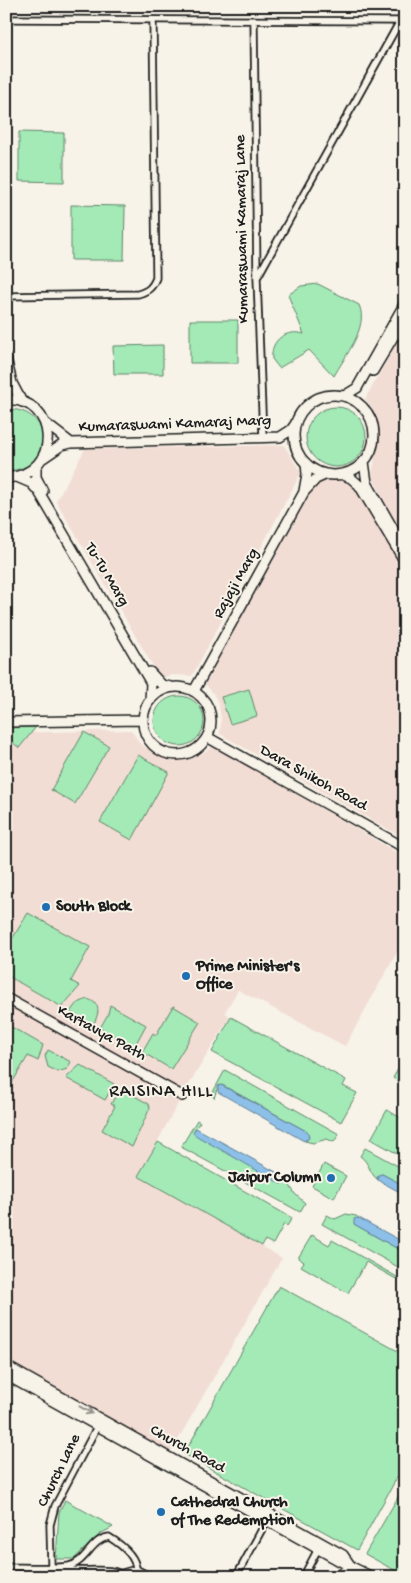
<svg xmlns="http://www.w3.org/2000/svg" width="411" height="1583" viewBox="0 0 411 1583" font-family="'Gochi Hand',sans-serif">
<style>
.built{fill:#f2ddd5}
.green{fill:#a3eab6;stroke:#608369}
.water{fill:#8dc0e9;stroke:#607e97}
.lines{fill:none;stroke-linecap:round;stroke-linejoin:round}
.street-casing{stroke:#1c1c1c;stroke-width:9}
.secondary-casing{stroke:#1c1c1c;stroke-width:12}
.street{stroke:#f7f3e8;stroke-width:5.5}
.secondary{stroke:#f7f3e8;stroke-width:9}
.oneway{stroke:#94928c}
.poi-dot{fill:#1f6fb2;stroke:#f7f3e8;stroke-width:2}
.labels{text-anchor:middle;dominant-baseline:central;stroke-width:4;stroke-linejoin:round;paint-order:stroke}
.street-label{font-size:16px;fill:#1c1c1c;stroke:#f7f3e8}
.poi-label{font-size:16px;font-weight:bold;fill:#1c1c1c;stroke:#f7f3e8;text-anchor:start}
.neighbourhood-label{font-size:18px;letter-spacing:1px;fill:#1c1c1c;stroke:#f7f3e8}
</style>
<rect width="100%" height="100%" fill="#f7f3e8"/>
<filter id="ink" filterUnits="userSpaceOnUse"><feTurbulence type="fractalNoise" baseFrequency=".02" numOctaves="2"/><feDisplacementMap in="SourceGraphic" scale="10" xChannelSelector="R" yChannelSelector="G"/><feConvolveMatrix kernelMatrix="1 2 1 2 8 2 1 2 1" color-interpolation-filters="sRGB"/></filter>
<g filter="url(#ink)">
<path class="built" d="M398 341 405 345V521L397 525 372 477 379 431 372 408 365 399Z
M284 445 301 473 192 676 173 675 160 678 56 501 85 449Z
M339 479 356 487 405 568V839L220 734 221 720 219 705 213 693 205 684 316 483Z
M131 730 141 745 170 761 194 758 214 746 405 857V938L345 1046 238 990 225 1012 230 1017 182 1096 139 1176 282 1258 171 1452 6 1362V733Z"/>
<path class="green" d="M19 132 64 133V182L19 181Z
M71 205 125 206 124 260H71Z
M318 284 359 305C369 327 345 356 334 376L309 350 279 368 272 359C270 339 287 329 304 334L288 295 301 286Z
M190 320H238V363H190Z
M163 345V374H114L113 346Z
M306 437a30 30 0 1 1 60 0a30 30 0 1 1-60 0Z
M6 409C55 408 56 470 6 471Z
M249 689 257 716 230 724 221 697Z
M154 721a25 25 0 1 1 50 0a25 25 0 1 1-50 0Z
M36 727 19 748 6 736V728Z
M84 732 109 746 75 804 51 790Z
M138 755 169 772 132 840 100 822Z
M28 913 90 947 71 981 80 986 62 1007 6 975V949Z
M87 999C102 1003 99 1014 93 1025L70 1012 76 1004Z
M110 1005 146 1025 134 1047 100 1028 108 1014Z
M173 1006 200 1022 171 1069 142 1052 153 1033 156 1035Z
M231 1017 346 1080 343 1086 357 1093 341 1122 212 1052Z
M6 1024 43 1045 38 1061 28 1056 6 1093Z
M48 1050 71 1062 67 1069 58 1072 48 1067 45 1056Z
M405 1057V1085L393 1078Z
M80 1065 114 1084 105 1100 66 1078Z
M225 1070 339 1134 334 1142 327 1139 313 1143 305 1141 307 1140 308 1132 222 1085 217 1089 214 1098 212 1094Z
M120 1088 149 1104 150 1108 132 1147 102 1130 115 1106 111 1104Z
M387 1110 401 1118 405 1113V1158L371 1139Z
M197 1120 200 1122 194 1130 286 1182V1179L295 1194 305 1203 300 1212 181 1147Z
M158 1142 292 1218 287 1226 284 1224 273 1244 265 1240 262 1246 138 1176Z
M365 1148 405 1170V1186L382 1174 377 1177 378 1180C369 1173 369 1162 360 1156Z
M324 1164 346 1176 334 1198 312 1186Z
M346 1214 356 1216 359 1218 354 1224 405 1253V1271L322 1224 327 1215 335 1219Z
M312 1235 329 1245 332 1240 397 1277 396 1279 366 1262 348 1293 301 1266 304 1262 298 1258Z
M279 1286 405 1355V1463L357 1550 184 1454Z
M405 1485V1576L365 1554Z
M65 1500 113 1527 100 1534 74 1559H56L59 1512Z"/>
<path class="water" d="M221 1085 308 1132 309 1138 304 1141 218 1092V1086Z
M196 1128 285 1177 286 1182 281 1184 195 1135 193 1132Z
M382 1174 405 1186V1195L378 1180V1175Z
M359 1218 405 1243V1253L354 1224V1219Z"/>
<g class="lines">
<g class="street-casing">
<path id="street" d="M6 19 400 21 405 18
M254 21 257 278 263 437
M258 276 400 21
M6 296 138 294C148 291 152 288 156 278L153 21
M393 333 405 339
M395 534 405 529
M99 1423 55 1506 50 1525 51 1566C70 1577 112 1563 125 1577
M6 1567C23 1567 53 1569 69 1566 87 1562 91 1539 109 1537 122 1545 141 1559 135 1577
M122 1573 136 1569 151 1577
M236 1577 267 1520
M303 1577 318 1549"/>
</g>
<g class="secondary-casing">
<path id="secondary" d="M6 358 12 383 22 402
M373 371 405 317
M294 435a40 40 0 1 1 80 0a40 40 0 1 1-80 0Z
M344 396 357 388 405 303
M6 400C58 396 64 475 6 478
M45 423 71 443
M43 458 62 445 71 443 280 437 291 430 296 423
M364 462 367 483 405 550
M36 467V477L43 491
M341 474 351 478 359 485 405 562
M17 477 31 483 39 492 151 683 150 700
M304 491 307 474 306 463
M150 672 162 685 171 687
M143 721a34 34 0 1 1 68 0a34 34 0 1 1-68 0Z
M194 691 304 492 316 479 327 474
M6 722 143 720
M207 737 405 848
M6 998 182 1096
M6 1366 343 1555 350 1565
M6 1375 340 1561 372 1577
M339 1577 350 1565"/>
</g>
<use href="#street" class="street"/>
<use href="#secondary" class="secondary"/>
</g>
<defs><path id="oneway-shaft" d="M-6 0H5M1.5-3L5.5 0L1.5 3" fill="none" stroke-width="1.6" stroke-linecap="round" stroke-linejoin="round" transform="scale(1.25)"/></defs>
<use class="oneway" href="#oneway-shaft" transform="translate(86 1410) rotate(29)"/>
</g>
<g class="poi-dot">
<circle cx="46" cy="907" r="5"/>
<circle cx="186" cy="976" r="5"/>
<circle cx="331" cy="1178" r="5"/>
<circle cx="161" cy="1512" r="5"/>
</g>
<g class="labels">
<g class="street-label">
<text transform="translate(243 229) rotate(-91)">Kumaraswami Kamaraj Lane</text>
<text transform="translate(175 425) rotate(-2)">Kumaraswami Kamaraj Marg</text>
<text transform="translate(106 575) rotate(59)">Tu-Tu Marg</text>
<text transform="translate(237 584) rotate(-61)">Rajaji Marg</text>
<text transform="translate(313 779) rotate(29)">Dara Shikoh Road</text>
<text transform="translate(101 1034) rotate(29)">Kartavya Path</text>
<text transform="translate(187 1450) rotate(29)">Church Road</text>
<text transform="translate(60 1471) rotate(-64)">Church Lane</text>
</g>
<g class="poi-label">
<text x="56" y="907">South Block</text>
<text x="196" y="967">Prime Minister's<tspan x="196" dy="18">Office</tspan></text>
<text x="321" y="1178" text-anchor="end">Jaipur Column</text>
<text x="171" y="1503">Cathedral Church<tspan x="171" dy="18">of The Redemption</tspan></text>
</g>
<g class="neighbourhood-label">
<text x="161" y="1092">RAISINA HILL</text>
</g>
</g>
<rect width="411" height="1583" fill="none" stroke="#f7f3e8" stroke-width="25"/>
<rect x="12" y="12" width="386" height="1558" fill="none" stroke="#1c1c1c" stroke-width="2" filter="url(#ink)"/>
</svg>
